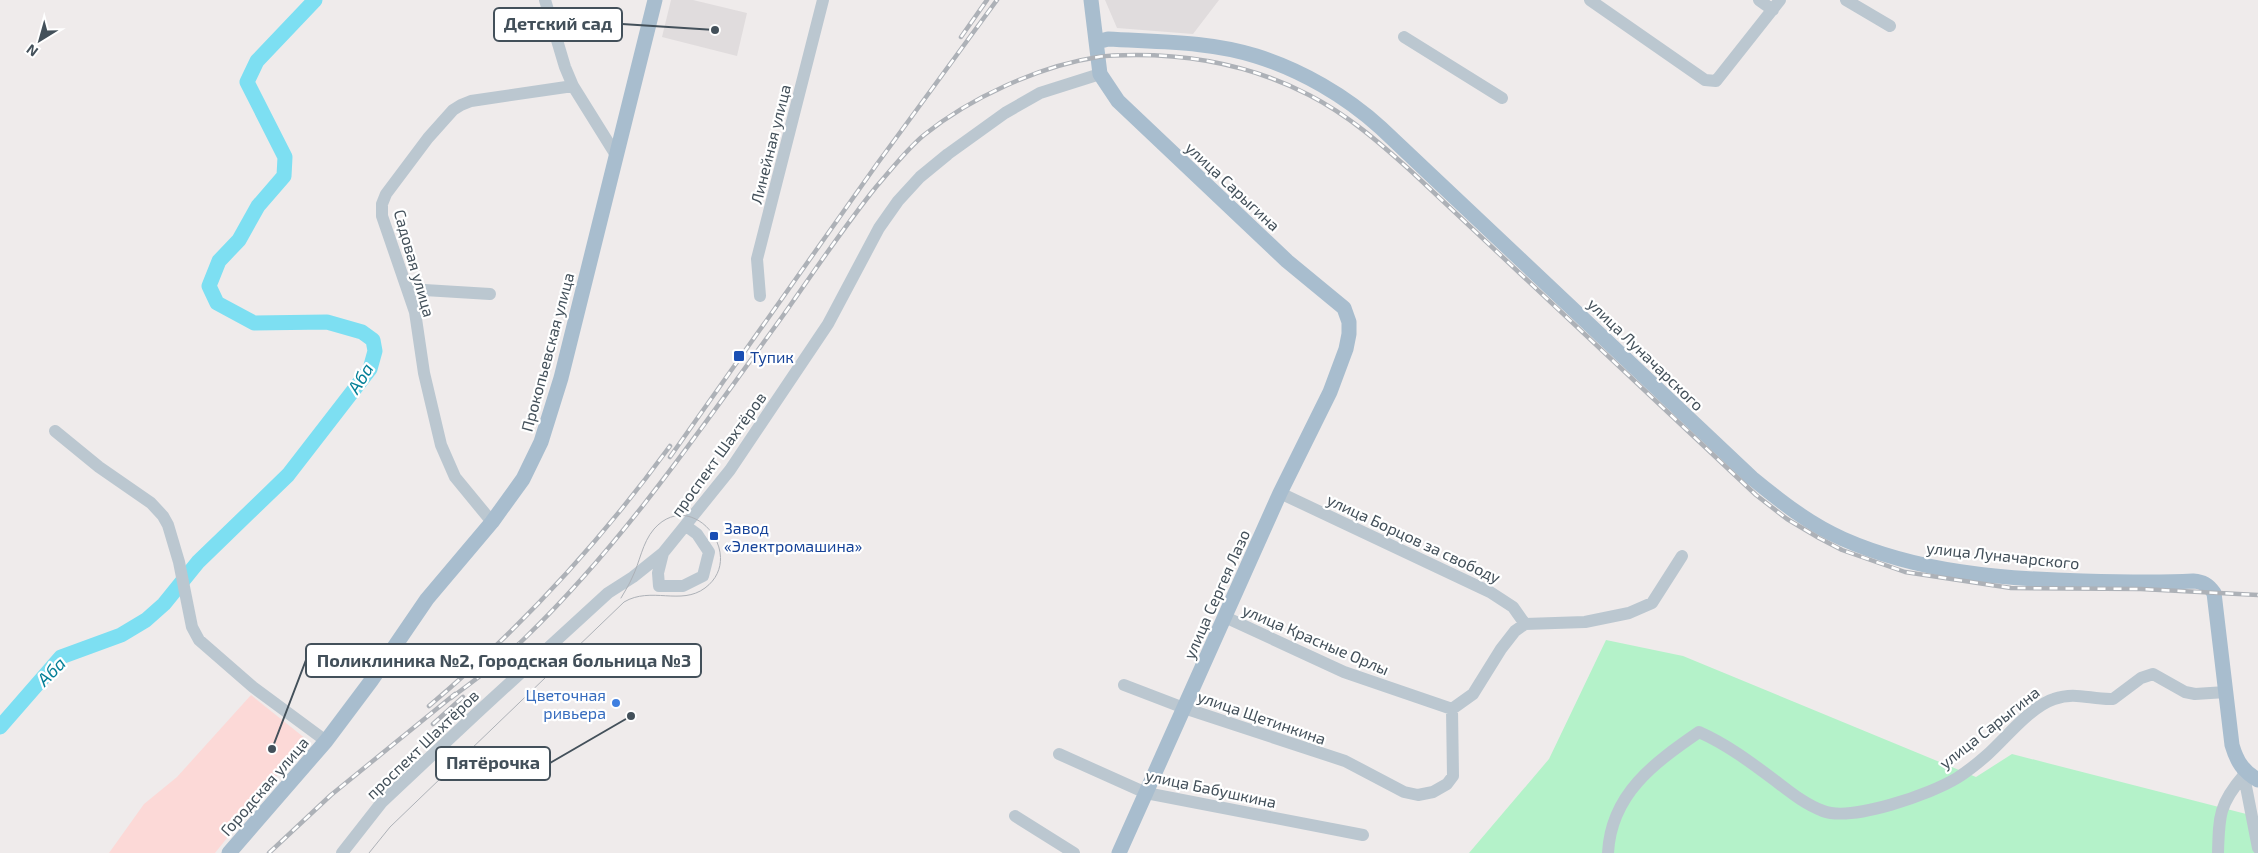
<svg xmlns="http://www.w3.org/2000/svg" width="2258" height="853" viewBox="0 0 2258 853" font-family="'Exo 2',sans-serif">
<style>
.education{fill:#e0dcdd}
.medical{fill:#fcd9d7}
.green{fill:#b4f2c9}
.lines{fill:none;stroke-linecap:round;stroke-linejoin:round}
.river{stroke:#7ddff2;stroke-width:15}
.minor{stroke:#bbc7d0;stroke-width:12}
.major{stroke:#a8bdce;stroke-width:15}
.tram{stroke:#adb1b7;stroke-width:1}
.rail-casing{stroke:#adb1b7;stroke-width:4.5}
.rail{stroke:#fff;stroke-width:2.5;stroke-dasharray:8;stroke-linecap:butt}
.transit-dot{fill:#1a4fb4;stroke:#fff;stroke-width:2}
.shop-dot{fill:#3f7fe0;stroke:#fff;stroke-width:2}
.labels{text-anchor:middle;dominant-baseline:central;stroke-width:4.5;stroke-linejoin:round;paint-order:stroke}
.street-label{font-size:16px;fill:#43505a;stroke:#fff}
.transit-label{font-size:16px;fill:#164399;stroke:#fff;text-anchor:start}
.shop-label{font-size:16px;fill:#366cbe;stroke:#fff;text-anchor:end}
.water-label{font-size:18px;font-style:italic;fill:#037f97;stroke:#fff}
.leader{fill:none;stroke:#43505a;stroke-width:2}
.callout-dot{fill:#43505a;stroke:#fff;stroke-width:2}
.callout{fill:#fff;stroke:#43505a;stroke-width:2}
.callout-label{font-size:18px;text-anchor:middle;font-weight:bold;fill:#43505a}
</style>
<rect width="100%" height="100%" fill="#efebeb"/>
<path class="education" d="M671 0H693L747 13 737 56 662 37Z
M1105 0H1219L1193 34 1117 28Z"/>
<path class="medical" d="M251 695 306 739 215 853H109L144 804 177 777Z"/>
<path class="green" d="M1606 640 1683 656 1976 777 2012 754 2258 817V853H1469L1549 759Z"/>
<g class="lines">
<path class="river" d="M0 727 61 657 121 635 146 620 164 604 198 562 288 475 370 369 375 351 373 340 362 332 327 322 254 323 217 303 209 286 219 261 239 240 258 206 284 176 285 157 247 82 257 61 315 0"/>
<path class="minor" d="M545 0 565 67 573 86 616 155
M1590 0 1705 80 1716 81 1780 0
M1759 0 1773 10
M1846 0 1890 26
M1404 37 1502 98
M408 289 490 294
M760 296 757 259 823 0
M55 431 99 467 151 503 163 516 168 525 179 562 192 627 199 640 253 687 326 741
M1280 493 1490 592 1513 607 1525 624
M492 522 455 477 441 445 424 373 415 312 382 216V204L386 194 428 138 453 110 461 105 471 101 573 86
M663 553 658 573 659 586H683L703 576 709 552 697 534 686 526
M1225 617 1344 672 1452 709
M1124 685 1184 708 1345 761 1404 792 1418 795 1433 792 1447 784 1453 776 1452 709 1473 694 1501 649 1515 631 1525 624 1585 622 1629 613 1652 603 1682 556
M1059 754 1146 793 1363 835
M2243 771 2258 848
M1015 816 1074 853
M342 853 382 802 478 712 608 593 633 577 663 553 730 470 828 324 879 228 898 201 920 177 948 154 1005 113 1040 93 1100 74
M1608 853C1611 794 1654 763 1699 732 1726 744 1749 761 1773 779 1789 791 1804 804 1823 811 1852 822 1931 794 1957 778 1968 771 1978 763 1987 755 2006 738 2030 707 2054 699 2076 691 2091 700 2113 699L2141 678 2153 674 2185 692 2195 694 2226 692
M2218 853C2219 816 2219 804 2244 775"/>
<path class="major" d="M1091 0 1100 74 1118 101 1287 261 1344 308 1349 322V334L1346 349 1330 392 1280 493 1119 853
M1097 42 1108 39C1157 42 1209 41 1256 56 1301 70 1346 96 1381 128L1752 478C1780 501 1809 524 1843 539 1918 572 2001 579 2083 581 2119 582 2156 583 2193 581 2203 582 2208 584 2214 593L2232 745C2237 762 2243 771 2258 780
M229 853 326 741 371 681 427 599 492 522 523 479 541 442 561 378 655 0"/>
<path class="tram" d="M369 853 390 827 624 602C651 586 681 606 705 588 748 556 692 486 654 529 642 543 640 562 632 578 629 585 625 591 621 598"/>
<g class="rail-casing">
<path id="rail" d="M961 37 987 0
M670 457 877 164 997 0
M451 698C477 678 503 660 526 637 624 542 702 427 782 317 813 273 843 228 876 187 891 170 906 150 924 135 970 98 1039 66 1098 57 1110 55 1124 55 1136 55 1197 55 1255 67 1309 95 1348 115 1380 143 1412 172L1756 495 1787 519 1819 538 1842 550 1905 572 2011 588 2141 589 2258 595
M429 706C520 629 600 542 670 446
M433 724 463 697
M269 853 331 795 455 694"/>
</g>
<use href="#rail" class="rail"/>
</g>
<g class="transit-dot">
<rect x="733" y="350" width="12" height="12" rx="2.5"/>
<rect x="709" y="531" width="10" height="10" rx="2.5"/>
</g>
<circle class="shop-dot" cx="616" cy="703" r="5"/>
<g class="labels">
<g class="street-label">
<text transform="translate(770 144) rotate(-76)">Линейная улица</text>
<text transform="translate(1233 186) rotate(43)">улица Сарыгина</text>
<text transform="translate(415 263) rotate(74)">Садовая улица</text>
<text transform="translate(547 352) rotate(-75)">Прокопьевская улица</text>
<text transform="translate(1646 354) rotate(44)">улица Луначарского</text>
<text transform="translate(718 454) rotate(-54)">проспект Шахтёров</text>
<text transform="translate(1414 538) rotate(25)">улица Борцов за свободу</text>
<text transform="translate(2003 555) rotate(6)">улица Луначарского</text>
<text transform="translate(1216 594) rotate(-66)">улица Сергея Лазо</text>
<text transform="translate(1316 639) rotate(23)">улица Красные Орлы</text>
<text transform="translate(1262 717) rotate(19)">улица Щетинкина</text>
<text transform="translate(1989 727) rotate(-38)">улица Сарыгина</text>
<text transform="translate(422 744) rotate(-44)">проспект Шахтёров</text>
<text transform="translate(264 786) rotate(-49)">Городская улица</text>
<text transform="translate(1211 788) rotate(12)">улица Бабушкина</text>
</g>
<g class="transit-label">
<text x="750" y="356">Тупик</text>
<text x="724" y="527">Завод<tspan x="724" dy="18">«Электромашина»</tspan></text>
</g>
<g class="shop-label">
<text x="606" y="694">Цветочная<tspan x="606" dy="18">ривьера</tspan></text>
</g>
<g class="water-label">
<text transform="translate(360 378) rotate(-58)">Аба</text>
<text transform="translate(51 671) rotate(-45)">Аба</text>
</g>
</g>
<path class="leader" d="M715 30L622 24M272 749L306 660M631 716L550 763"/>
<g class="callout-dot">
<circle cx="715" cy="30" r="5"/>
<circle cx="272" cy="749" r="5"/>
<circle cx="631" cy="716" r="5"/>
</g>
<g class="callout">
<rect x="494" y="8" width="128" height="33" rx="5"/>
<rect x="306" y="644" width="395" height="33" rx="5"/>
<rect x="436" y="747" width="114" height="33" rx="5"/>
</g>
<g class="callout-label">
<text x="558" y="30">Детский сад</text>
<text x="504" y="667">Поликлиника №2, Городская больница №3</text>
<text x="493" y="769">Пятёрочка</text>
</g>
<g transform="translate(40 40) rotate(217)" stroke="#ffffff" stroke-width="4" paint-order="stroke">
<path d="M0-4L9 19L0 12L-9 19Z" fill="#43505a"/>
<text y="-8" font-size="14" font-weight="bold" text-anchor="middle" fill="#43505a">N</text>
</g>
</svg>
